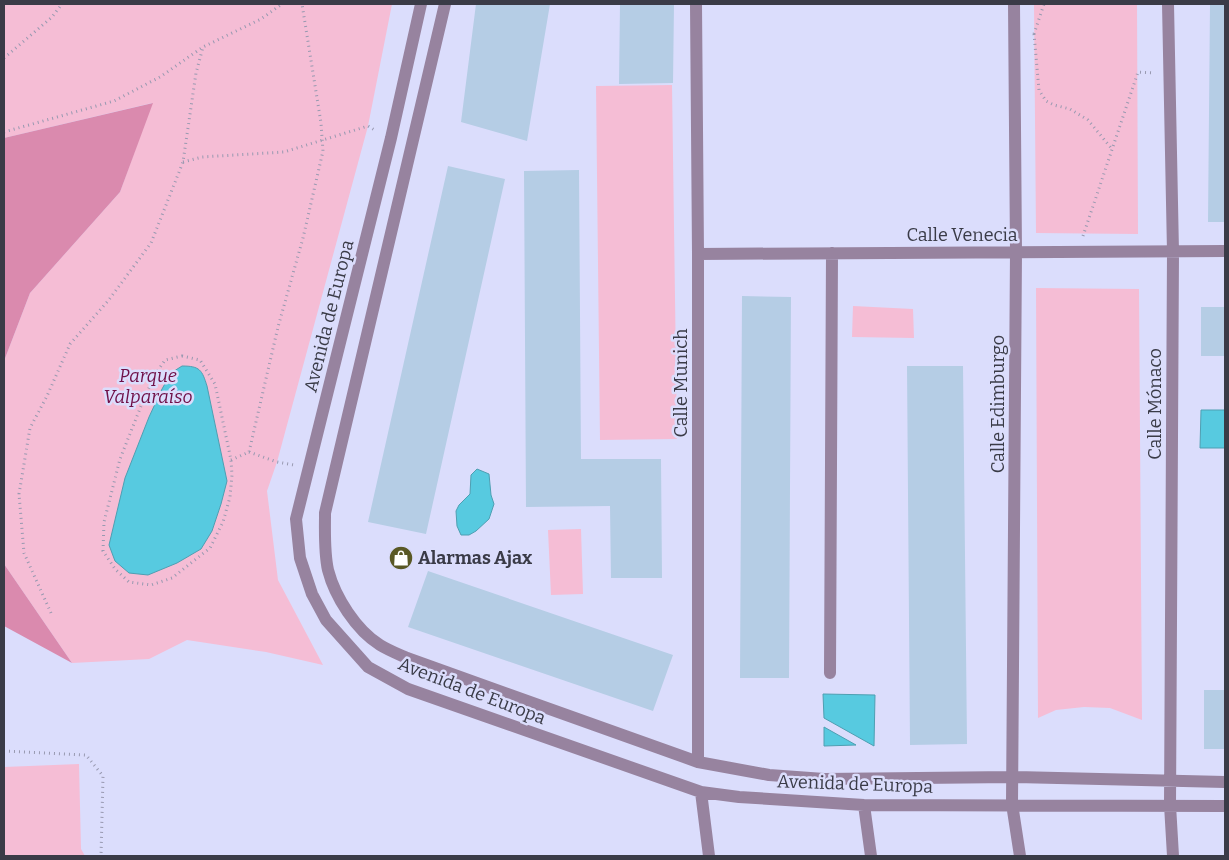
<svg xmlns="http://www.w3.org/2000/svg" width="1229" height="860" viewBox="0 0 1229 860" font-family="Bitter,serif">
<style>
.green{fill:#f5bdd5}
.forest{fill:#da8aae}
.water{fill:#57cae0;stroke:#4e9fb2}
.building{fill:#b5cde5}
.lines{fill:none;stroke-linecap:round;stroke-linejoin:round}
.path{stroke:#9899b0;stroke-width:3;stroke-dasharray:1 4;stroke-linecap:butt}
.minor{stroke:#97839f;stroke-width:12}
.labels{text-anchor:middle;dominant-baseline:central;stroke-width:5;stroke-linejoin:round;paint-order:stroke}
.street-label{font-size:18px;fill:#3a3b47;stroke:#dbddfc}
.park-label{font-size:18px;font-style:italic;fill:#6f0f47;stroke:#dbddfc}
.poi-label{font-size:18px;font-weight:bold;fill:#3a3b47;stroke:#dbddfc;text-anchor:start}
</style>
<rect width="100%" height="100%" fill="#dbddfc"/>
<path class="green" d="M4 4H392L368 126 277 462 267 491 278 580 323 665 266 652 187 640 149 659 72 663 4 564V361L30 293 120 192 152 103 4 138Z
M1034 4H1137L1138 234 1036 233Z
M672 85 677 439 600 440 596 86Z
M1036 288 1139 289 1142 720 1110 708 1084 707 1056 710 1038 718Z
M853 306 913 309 914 338 852 337Z
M581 529 583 594 551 595 548 530Z
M79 764 81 849 85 856H4V767Z"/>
<path class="forest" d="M153 103 120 192 30 293 4 361V138Z
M4 564 72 663 4 626Z"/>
<path class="water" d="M182 366C200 366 202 370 207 386L227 481 221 504 212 531 201 549 177 563 148 575 129 573 115 561 109 545 125 478 149 417 162 389 171 373Z
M1201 410H1225V448H1200Z
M477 469 489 474 491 495 494 504 489 519 476 531 469 535H461L457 526 456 511 459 505 470 494 471 475Z
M823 694 875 695 874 746 824 718Z
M824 727 856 745 824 746Z"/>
<path class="building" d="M476 4H550L527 141 461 122Z
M620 4H674L673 83 619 84Z
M1210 4H1225V222H1208Z
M448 166 505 179 426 534 368 522Z
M579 170 581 459H661L662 578H611L610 506 526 507 524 171Z
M742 296 791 297 789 678H740Z
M1201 307H1225V356H1201Z
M907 366H963L967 744 910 745Z
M428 571 673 655 653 711 408 627Z
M1204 690H1225V749H1204Z"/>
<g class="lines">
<path class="path" d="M1034 34 1039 90 1046 101 1054 105 1070 109 1088 120 1112 149
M1034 34 1044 4
M4 58 52 17 62 4
M4 132 114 101 160 77 203 47 261 19 282 4
M183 162 202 157 284 152 368 126 376 131
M1083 236 1138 72 1153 73
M182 356 200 360 215 384 231 460 232 475 230 497 223 522 210 548 172 578 151 585 129 582 115 569 103 551 104 522 120 459 143 401 155 375 165 360Z
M249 452 277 462 294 465
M231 460 249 452 278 327 303 238 323 151 321 123 302 4
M51 613 24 553 19 494 30 428 47 396 70 344 108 301 151 243 183 162 196 73 203 47
M4 751 86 755 103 776 101 856"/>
<path class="minor" d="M421 4 391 138 296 519 300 558 312 594 326 620 368 667 408 689 701 792 739 797 864 805 1225 806
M445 4 325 513C325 532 324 552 328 570 335 597 356 630 380 645 388 650 398 654 407 658L698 762 769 775 824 779 1012 777 1225 782
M696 4 698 254V762
M1014 4 1016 252 1012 804 1020 856
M1168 4 1173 252 1170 805 1173 856
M698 254 1225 251
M830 673 832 253
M701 792 709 856
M864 805 871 856"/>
</g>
<defs>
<g id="shop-disc" transform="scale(1.25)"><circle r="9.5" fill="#595825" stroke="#dbddfc"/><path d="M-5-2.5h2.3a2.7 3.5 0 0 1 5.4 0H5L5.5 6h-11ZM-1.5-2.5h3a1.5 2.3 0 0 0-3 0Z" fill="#fff"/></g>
</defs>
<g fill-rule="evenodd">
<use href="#shop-disc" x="401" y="558"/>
</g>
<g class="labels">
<g class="street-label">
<text x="962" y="235">Calle Venecia</text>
<text transform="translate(329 316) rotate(-76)">Avenida de Europa</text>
<text transform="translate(681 383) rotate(-90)">Calle Munich</text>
<text transform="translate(998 404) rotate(-90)">Calle Edimburgo</text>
<text transform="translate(1155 404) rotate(-90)">Calle Mónaco</text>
<text transform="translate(472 691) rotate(21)">Avenida de Europa</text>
<text transform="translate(855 784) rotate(2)">Avenida de Europa</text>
</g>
<g class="park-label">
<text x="148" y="376">Parque<tspan x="148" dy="21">Valparaíso</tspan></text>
</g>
<g class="poi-label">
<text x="418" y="558">Alarmas Ajax</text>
</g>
</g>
<rect width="1229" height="860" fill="none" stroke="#3a3b47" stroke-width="10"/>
</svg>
